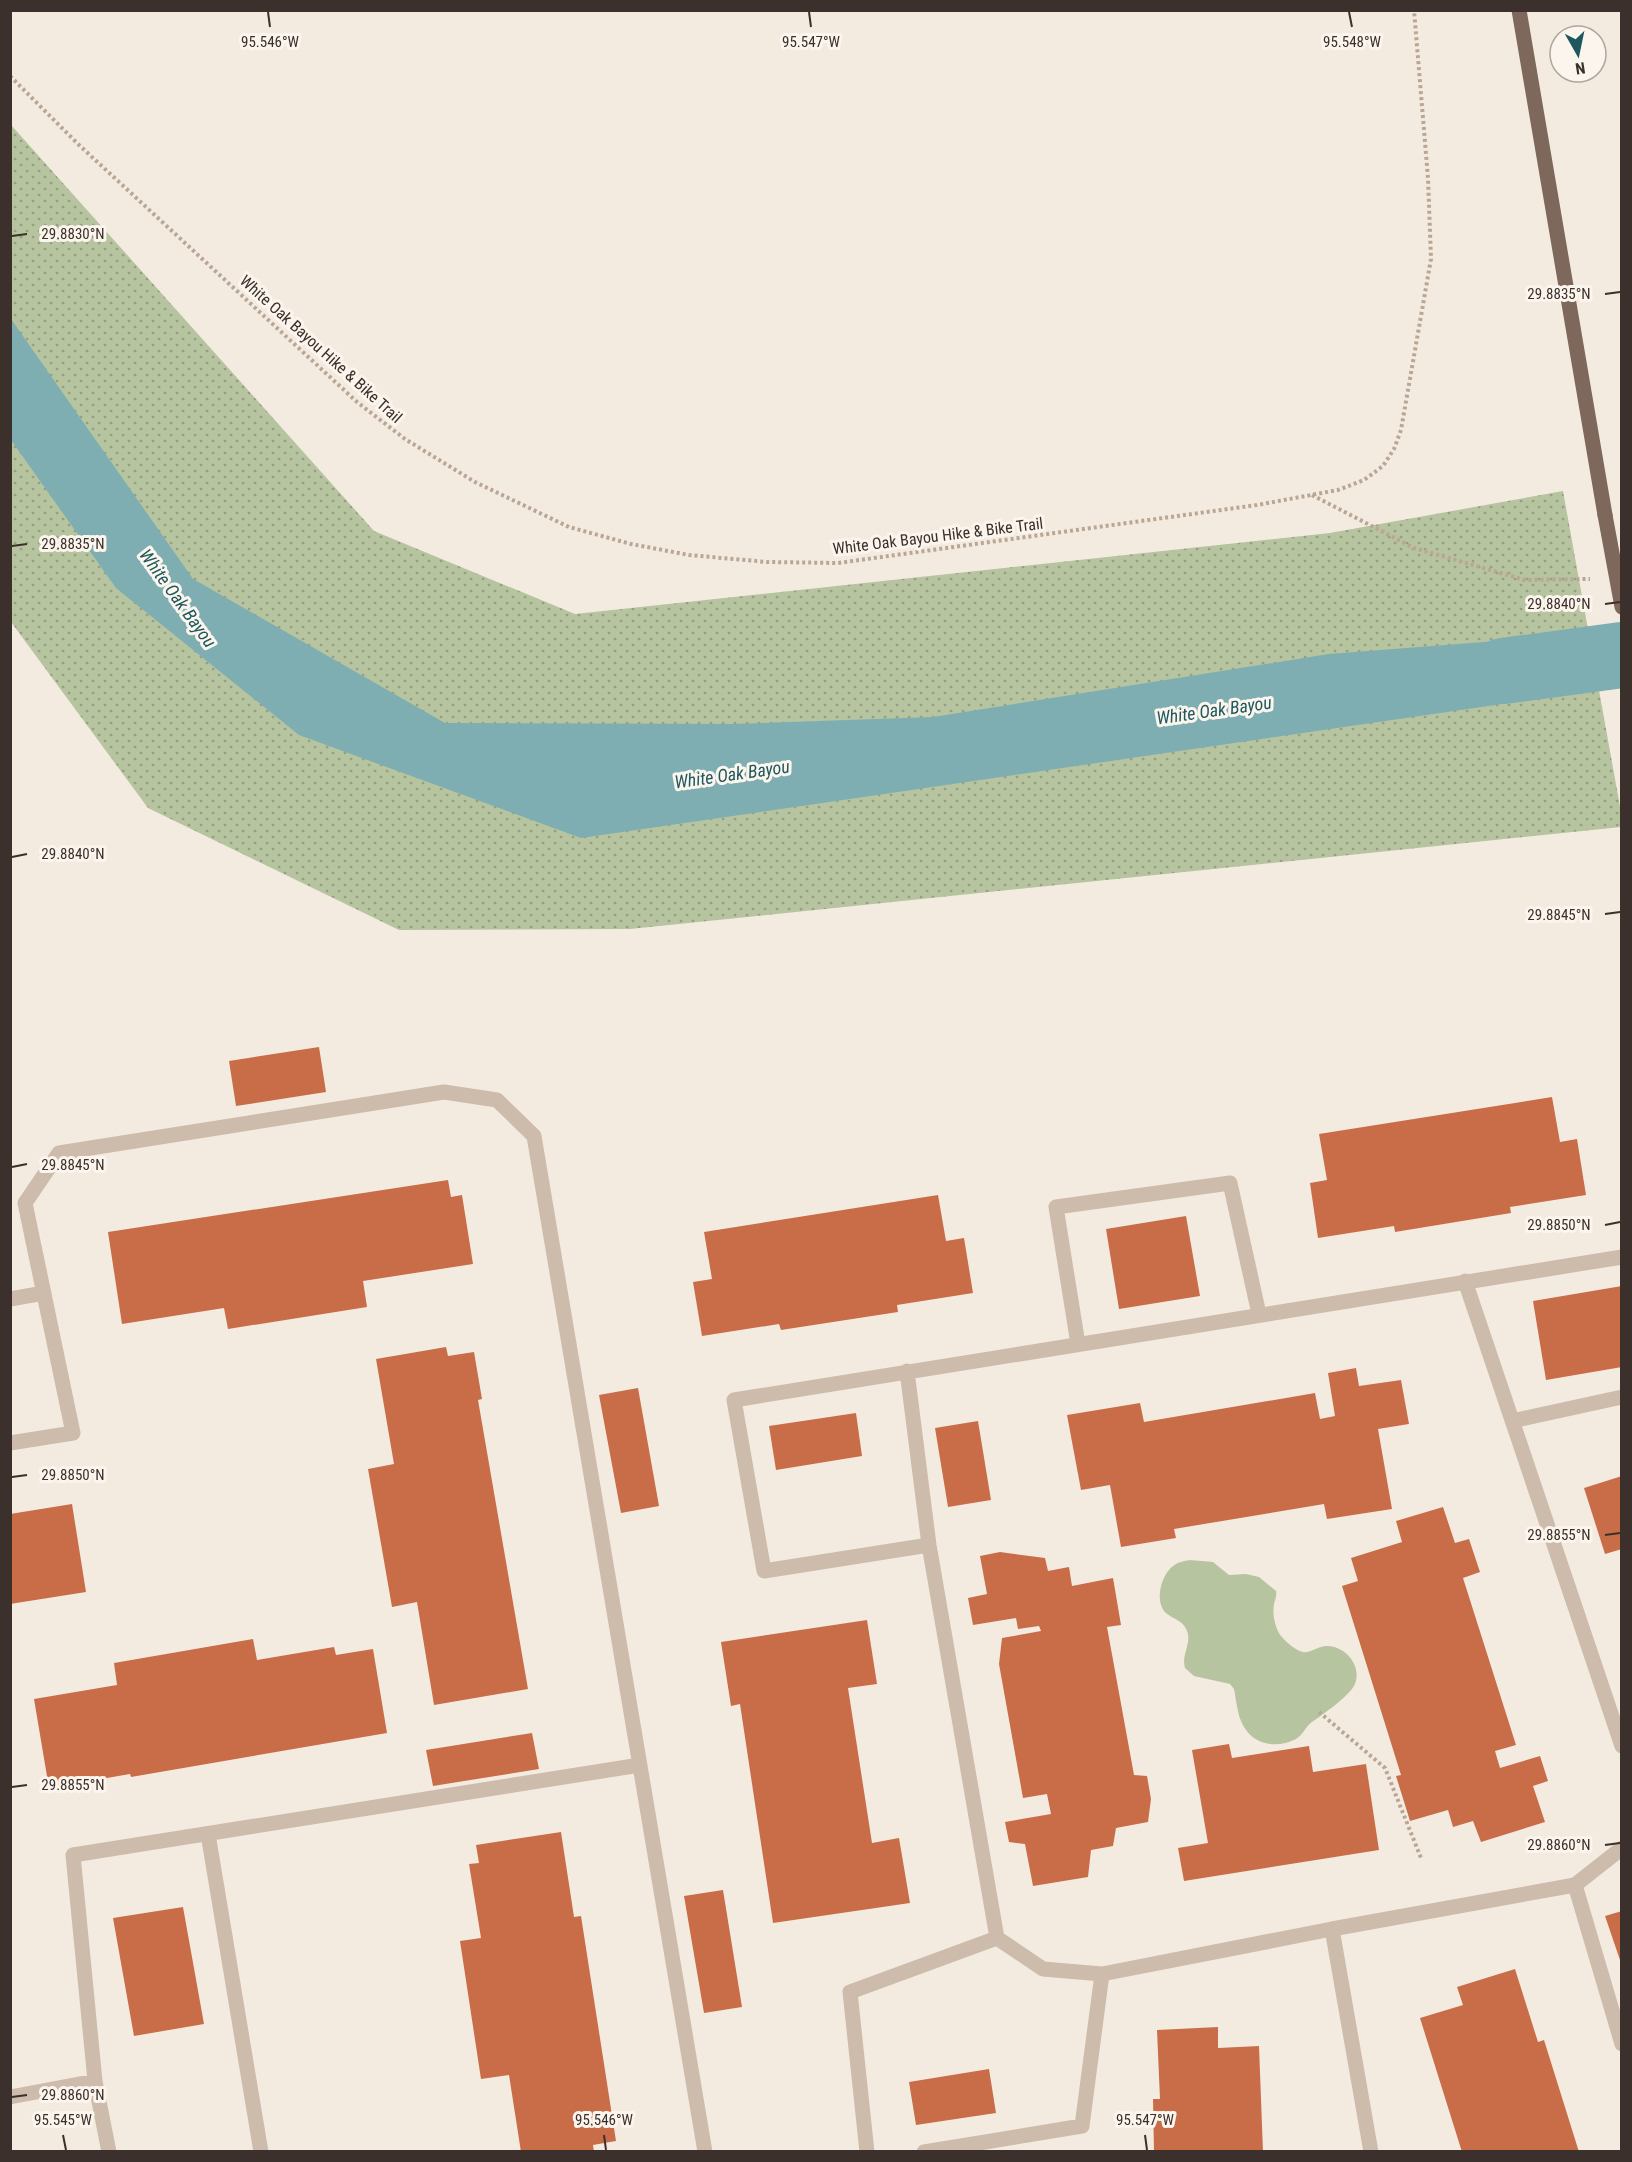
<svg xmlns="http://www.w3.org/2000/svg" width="1632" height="2162" viewBox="0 0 1632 2162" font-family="'Roboto Condensed',sans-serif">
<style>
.grass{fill:url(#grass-dots)}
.pitch{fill:#b6c49f}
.water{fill:#7eaeb2}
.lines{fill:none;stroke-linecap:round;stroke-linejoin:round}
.river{stroke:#7eaeb2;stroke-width:66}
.building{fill:#c96d49}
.path{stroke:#b9a695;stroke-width:4;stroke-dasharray:3 3;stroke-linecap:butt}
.minor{stroke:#cdbcab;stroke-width:15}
.major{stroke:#7d685b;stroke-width:15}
.major-bridge{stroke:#7d685b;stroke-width:15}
.ticks{fill:none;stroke:#3b302b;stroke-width:2}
.labels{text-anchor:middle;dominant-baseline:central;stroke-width:6;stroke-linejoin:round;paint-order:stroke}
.street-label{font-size:16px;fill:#3b302b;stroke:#fbf5ed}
.water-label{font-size:18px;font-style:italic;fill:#1e585e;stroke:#fbf5ed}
.ticks-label{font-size:15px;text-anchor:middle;fill:#3b302b;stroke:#fbf5ed;stroke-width:6;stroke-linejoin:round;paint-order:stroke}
</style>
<defs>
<pattern id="grass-dots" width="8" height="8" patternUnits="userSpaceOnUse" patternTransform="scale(1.5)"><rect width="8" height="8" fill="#b6c49f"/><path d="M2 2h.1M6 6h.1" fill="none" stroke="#95a082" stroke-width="1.8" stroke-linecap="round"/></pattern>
</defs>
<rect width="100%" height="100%" fill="#f4ebe0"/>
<path class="grass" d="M11 125 374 531 575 614 1330 533 1563 491 1621 812V827L630 929 399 930 148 808 11 622Z"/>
<path class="pitch" d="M1190 1560 1213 1562 1229 1575 1246 1574 1259 1577 1276 1591C1277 1597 1275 1599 1274 1604 1272 1614 1275 1628 1281 1636 1285 1641 1296 1651 1303 1652 1310 1654 1318 1645 1329 1646 1349 1648 1365 1671 1352 1689 1341 1702 1326 1712 1312 1722 1306 1726 1303 1735 1296 1739 1275 1750 1250 1744 1241 1721 1237 1711 1236 1699 1234 1689L1230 1684 1194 1676 1185 1668C1181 1655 1192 1643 1187 1631 1183 1620 1174 1620 1166 1613 1154 1602 1161 1575 1173 1566 1178 1562 1184 1561 1190 1560Z"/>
<path class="water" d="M11 319 193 579 445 723 735 724 933 717 1329 654 1589 634 1599 690 581 838 299 735 116 588 11 440Z"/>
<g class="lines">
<path class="river" d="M1503 671 1622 655"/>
</g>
<path class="building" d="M319 1047 326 1092 236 1106 229 1061Z
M1552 1097 1560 1142 1577 1139 1586 1195 1510 1207 1511 1213 1395 1232 1394 1226 1318 1238 1310 1183 1327 1180 1319 1134Z
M448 1180 451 1197 462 1195 473 1264 363 1281 367 1307 228 1329 224 1308 122 1324 108 1232Z
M938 1195 946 1241 964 1238 973 1293 897 1305 898 1312 781 1330 779 1324 702 1336 693 1282 712 1279 704 1232Z
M1186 1216 1200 1296 1119 1309 1106 1229Z
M1622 1286V1367L1546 1380 1533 1301Z
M446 1347 448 1356 474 1352 482 1399 478 1400 528 1689 434 1705 417 1602 392 1607 368 1469 394 1464 376 1359Z
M1356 1368 1359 1386 1401 1380 1409 1424 1378 1429 1392 1509 1327 1519 1324 1504 1174 1529 1176 1538 1121 1547 1110 1485 1081 1490 1067 1415 1140 1403 1144 1422 1315 1393 1320 1419 1335 1416 1328 1373Z
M638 1388 659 1506 621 1513 599 1395Z
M856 1413 862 1456 776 1470 769 1426Z
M978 1421 991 1500 948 1507 935 1428Z
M1622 1476V1549L1605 1554 1584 1488Z
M72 1504 86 1592 10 1604V1514Z
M1443 1507 1455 1543 1469 1539 1480 1572 1463 1578 1516 1745 1495 1751 1500 1768 1540 1756 1548 1781 1533 1786 1545 1822 1481 1842 1473 1821 1453 1827 1448 1810 1410 1821 1396 1776 1401 1775 1342 1586 1358 1581 1351 1558 1402 1542 1396 1521Z
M1000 1552 1045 1558 1048 1571 1069 1567 1072 1586 1113 1578 1121 1625 1107 1627 1134 1775 1147 1776 1151 1799 1148 1822 1116 1828 1113 1846 1091 1850 1088 1877 1033 1886 1025 1844 1009 1842 1005 1822 1051 1814 1047 1794 1023 1798 999 1664 1002 1638 1041 1631 1039 1626 1018 1629 1016 1618 973 1625 968 1598 987 1594 980 1556Z
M867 1620 877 1684 848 1688 872 1843 899 1838 910 1903 773 1923 740 1704 731 1706 721 1642Z
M253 1639 257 1660 334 1647 336 1655 373 1649 387 1733 131 1777 130 1774 49 1788 34 1699 117 1685 114 1663Z
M532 1733 539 1769 433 1786 426 1750Z
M1229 1744 1232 1758 1309 1746 1313 1772 1366 1764 1379 1850 1184 1881 1178 1848 1208 1843 1192 1750Z
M561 1832 574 1917 581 1916 616 2141 593 2145 594 2152H521L509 2075 481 2079 460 1941 481 1938 469 1864 479 1863 476 1845Z
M723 1890 742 2007 704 2013 684 1896Z
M183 1907 204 2024 134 2036 113 1918Z
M1622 1911V1963H1621L1605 1916Z
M1515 1969 1538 2042 1544 2040 1579 2152H1462L1420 2018 1463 2005 1457 1987Z
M1218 2027V2048L1259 2046 1263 2152H1154L1153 2099H1160L1157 2030Z
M989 2069 996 2113 916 2125 909 2082Z"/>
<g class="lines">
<path class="path" d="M10 76 79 145 357 402 405 439 475 482 569 527 631 544 689 555 767 562 838 563 1257 505 1338 490 1364 480 1383 466 1394 449 1401 430 1431 259 1428 178 1414 10
M1312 495 1414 548 1525 580 1590 579
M1319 1712 1385 1768 1421 1858"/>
<path class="minor" d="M1465 1281 1622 1746
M10 1299 44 1293
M1078 1344 1056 1207 1230 1183 1259 1314
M907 1371 929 1545 997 1938 1043 1969 1102 1974 1332 1929
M1512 1421 1622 1397
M10 1443 73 1433 25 1203 59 1153 444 1092 497 1100 534 1136 705 2152
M929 1545 764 1571 734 1400 1622 1257
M208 1834 261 2152
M1575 1885 1622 2044
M95 2081 73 1855 640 1765
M10 2097 95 2081 109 2152
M867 2152 850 1992 997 1938
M924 2152 1082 2126 1102 1974
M1371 2152 1332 1929 1575 1885 1622 1848"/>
<path class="major" d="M1519 10 1605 515"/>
<path class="major-bridge" d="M1605 515 1622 607"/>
</g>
<path class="ticks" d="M268 12 270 27M809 12 811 27M1349 12 1352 27M12 236 27 234M1605 294 1620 292M12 546 27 544M1605 604 1620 602M12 857 27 854M1605 914 1620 912M12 1167 27 1164M1605 1225 1620 1222M12 1477 27 1475M1605 1535 1620 1533M12 1787 27 1785M1605 1845 1620 1843M12 2097 27 2095M63 2135 66 2150M604 2135 606 2150M1145 2135 1147 2150"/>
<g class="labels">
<g class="street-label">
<text transform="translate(321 349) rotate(42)">White Oak Bayou Hike &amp; Bike Trail</text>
<text transform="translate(938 536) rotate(-7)">White Oak Bayou Hike &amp; Bike Trail</text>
</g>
<g class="water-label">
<text transform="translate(178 598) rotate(54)">White Oak Bayou</text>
<text transform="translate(1214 710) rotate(-8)">White Oak Bayou</text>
<text transform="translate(732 774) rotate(-8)">White Oak Bayou</text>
</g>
</g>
<g class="ticks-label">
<text x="1352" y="47">95.548°W</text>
<text x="270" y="47">95.546°W</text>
<text x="811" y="47">95.547°W</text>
<text x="73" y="239">29.8830°N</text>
<text x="1559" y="299">29.8835°N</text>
<text x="73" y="549">29.8835°N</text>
<text x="1559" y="609">29.8840°N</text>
<text x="73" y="859">29.8840°N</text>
<text x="1559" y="920">29.8845°N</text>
<text x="73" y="1170">29.8845°N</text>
<text x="1559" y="1230">29.8850°N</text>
<text x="73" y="1480">29.8850°N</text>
<text x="1559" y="1540">29.8855°N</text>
<text x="73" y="1790">29.8855°N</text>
<text x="1559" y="1850">29.8860°N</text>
<text x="73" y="2100">29.8860°N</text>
<text x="63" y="2125">95.545°W</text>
<text x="604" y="2125">95.546°W</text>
<text x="1145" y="2125">95.547°W</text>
</g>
<rect width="1632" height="2162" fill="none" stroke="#3b302b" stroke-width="24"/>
<g transform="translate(1578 54) rotate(171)"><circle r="28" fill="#fbf5ed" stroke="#aea69f" stroke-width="1.5"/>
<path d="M0-4.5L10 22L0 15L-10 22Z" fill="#1e585e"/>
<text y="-9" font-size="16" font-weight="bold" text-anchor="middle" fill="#3b302b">N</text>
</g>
</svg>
